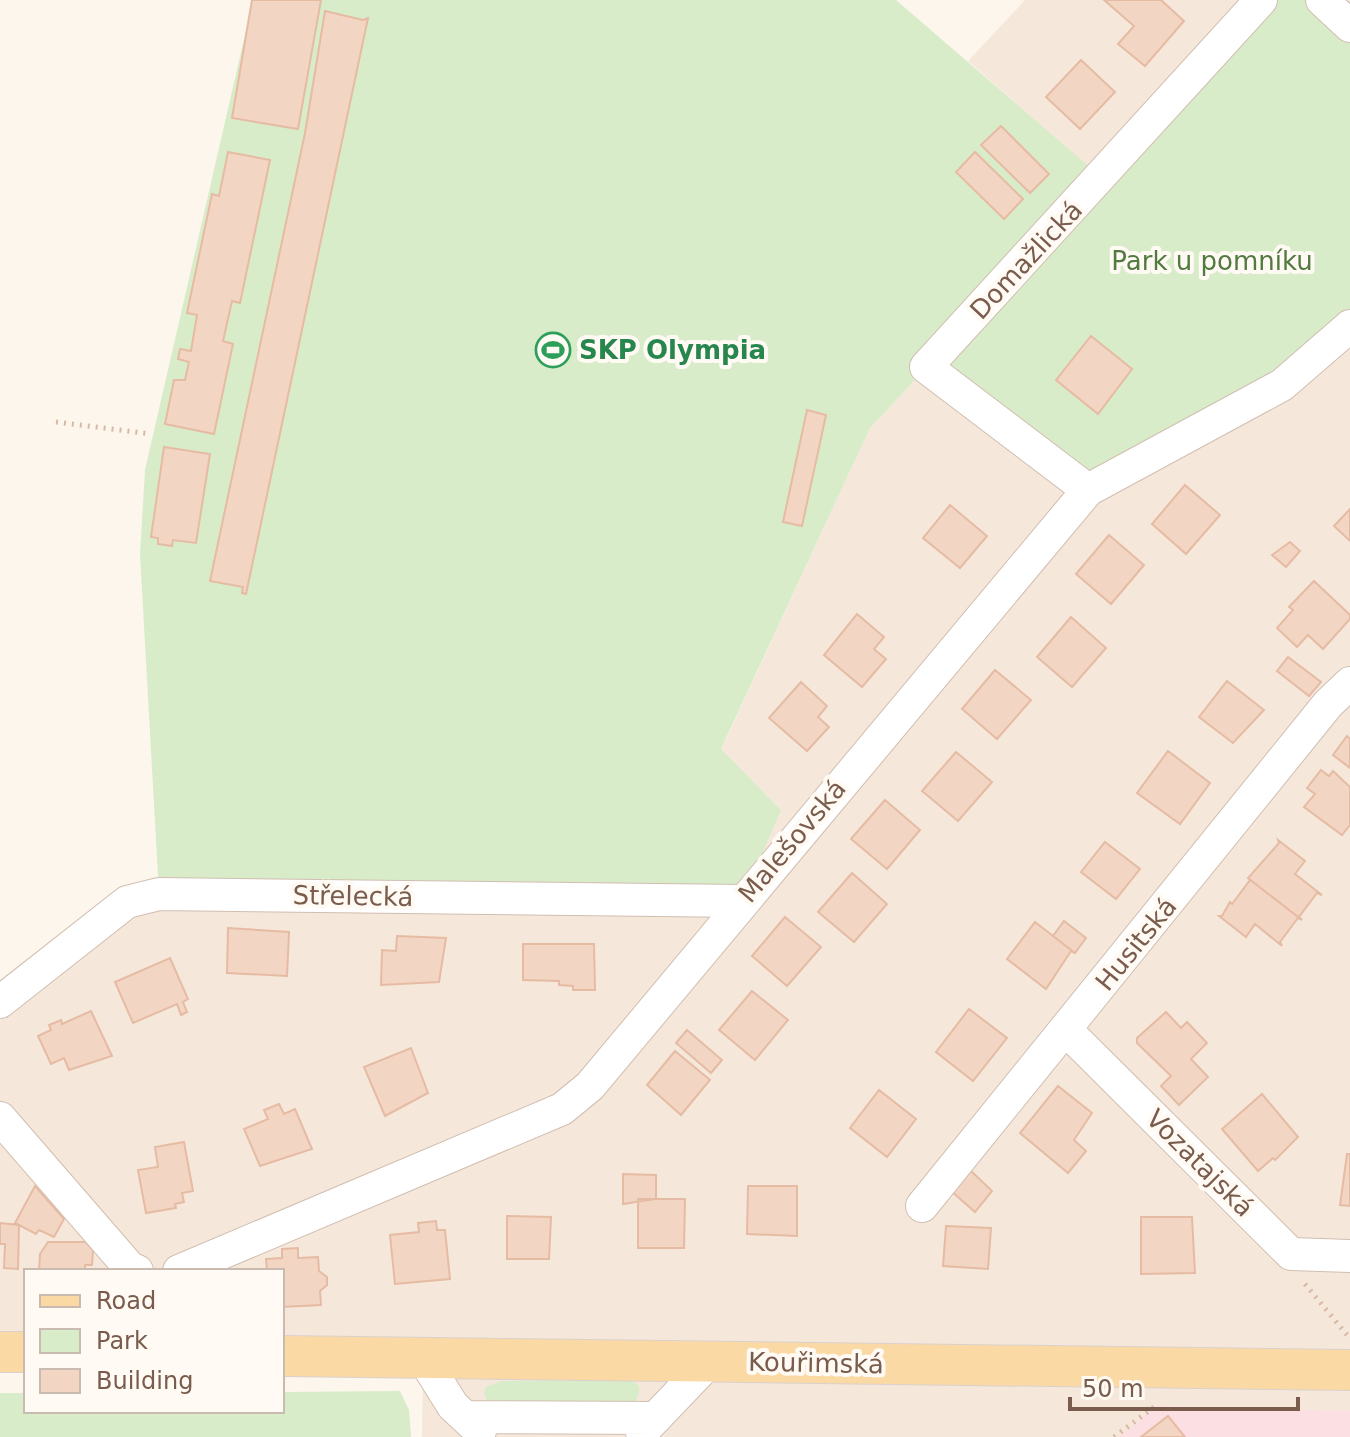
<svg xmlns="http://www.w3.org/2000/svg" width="1350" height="1437" viewBox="0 0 1350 1437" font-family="'DejaVu Sans',sans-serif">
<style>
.residential{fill:#f5e8da}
.medical{fill:#fbdfe3}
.green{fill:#d8ecc9}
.building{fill:#f3d5c3;stroke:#e6bba3;stroke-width:2}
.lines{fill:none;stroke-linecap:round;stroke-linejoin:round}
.minor-casing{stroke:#d1beb0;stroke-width:34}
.major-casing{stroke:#dad1cd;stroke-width:42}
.path{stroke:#d9b8a5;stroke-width:5;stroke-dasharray:2 6;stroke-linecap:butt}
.minor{stroke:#fff;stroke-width:32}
.major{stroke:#fbd9a5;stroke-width:40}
.labels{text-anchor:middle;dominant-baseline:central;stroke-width:8;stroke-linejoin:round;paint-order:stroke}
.street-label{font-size:26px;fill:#7a5c4d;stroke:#fffaf3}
.park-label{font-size:26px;fill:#537a41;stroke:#fffaf3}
.leisure-label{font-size:26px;font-weight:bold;fill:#27864d;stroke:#fffaf3;text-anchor:start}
</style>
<rect width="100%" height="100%" fill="#fdf6ec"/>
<path class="residential" d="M1025 0H1350V1437H422L423 1358 282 1356V1271H26V1352L0 1345V1020L159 894 781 810 721 750 870 428 1102 179 968 61Z"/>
<path class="medical" d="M1158 1406 1350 1411V1437H1119Z"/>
<path class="green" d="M253 0H896L1101 177 1261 0H1322L1350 26V326L1088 490 926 368 870 428 721 749 781 810 742 901 159 894 140 554 145 470Z
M630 1379 639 1386C640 1396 637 1401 628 1407L488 1402 484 1394 486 1387 501 1381Z
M400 1391 409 1410 411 1437H0V1393H26V1411H282V1392Z"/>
<path class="building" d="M252 0H321L298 129 232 118Z
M1104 0H1161L1184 21 1145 66 1118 44 1134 26Z
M325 11 363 20 368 18 246 594 242 593 243 587 210 581 305 133Z
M1081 60 1115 92 1080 129 1046 97Z
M1001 126 1049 174 1030 193 981 145Z
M228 152 270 160 240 303 232 301 223 341 233 344 214 434 165 424 174 380H185L189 362 178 359 180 349 191 351 197 315 187 313 212 194 219 196Z
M975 152 1023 199 1004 219 956 172Z
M1091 336 1132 369 1098 414 1056 380Z
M807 410 826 415 802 526 783 522Z
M164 447 210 454 196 543 173 540 172 546 158 544V538L151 537Z
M1185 485 1220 515 1186 554 1152 524Z
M950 505 987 536 960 568 923 538Z
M1350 509V541L1334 526Z
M1109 535 1144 565 1111 604 1076 574Z
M1290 542 1300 551 1286 567 1272 555Z
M1314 581 1350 615V619L1323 649 1308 635 1297 647 1277 628 1293 610 1289 607Z
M857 614 884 637 874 649 886 659 862 687 824 655Z
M1071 617 1106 648 1072 687 1037 657Z
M1288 657 1321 682 1309 696 1277 671Z
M995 670 1031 700 997 739 962 709Z
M1227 681 1264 710 1233 743 1199 717Z
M801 682 827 706 818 717 829 727 807 751 769 718Z
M1347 736 1350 739V768L1333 755Z
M1168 751 1210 783 1180 824 1137 793Z
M956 752 992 782 958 821 922 791Z
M1321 770 1329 776 1333 771 1350 787V825L1342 835 1304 807 1315 794 1307 788Z
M885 800 920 830 887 869 851 839Z
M1278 840 1305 861 1295 874 1322 895 1317 893 1299 917 1302 920 1248 878 1279 843Z
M1105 842 1140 869 1116 899 1081 872Z
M852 873 887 904 854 942 818 912Z
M1248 878 1302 920 1298 918 1280 942 1282 946 1255 924 1246 937 1219 916H1222L1230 902 1232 904 1250 880Z
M785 917 821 947 787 986 752 956Z
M1064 921 1086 938 1075 953 1053 936Z
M1035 922 1075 953 1071 951 1046 989 1007 959Z
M228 928 289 932 287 976 227 973Z
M397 936 446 938 439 982 381 985 382 950 396 951Z
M523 944H594L595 990H573V986L559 985V981L523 980Z
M170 958 188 999 183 1002 187 1012 181 1015 177 1004 133 1023 115 982Z
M752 991 788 1020 755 1060 719 1030Z
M969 1009 1007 1038 973 1081 936 1052Z
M91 1011 112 1056 69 1070 64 1058 51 1064 38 1036 51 1030 49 1025 61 1020 62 1024Z
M1166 1012 1181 1028 1187 1022 1207 1043 1191 1059 1208 1077 1179 1105 1161 1086 1171 1076 1137 1043V1038Z
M687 1030 722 1060 711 1073 676 1043Z
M411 1048 428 1093 385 1116 364 1067Z
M675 1051 710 1080 681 1115 647 1085Z
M1058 1086 1092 1113 1074 1140 1086 1151 1068 1173 1020 1133Z
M879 1090 916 1119 887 1157 850 1128Z
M1262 1094 1298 1137 1275 1160 1273 1158 1258 1171 1222 1129Z
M279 1104 284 1114 295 1109 312 1149 260 1166 244 1129 268 1119 264 1110Z
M184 1142 193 1191 182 1193 184 1202 175 1204 176 1208 146 1213 138 1170 158 1167 155 1147Z
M1347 1154H1350V1206L1340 1205Z
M969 1169 992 1191 975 1212 951 1191Z
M623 1174 656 1175V1199L623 1204Z
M35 1186 64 1219 54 1237 39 1230 36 1234 15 1223Z
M748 1186H797V1236L747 1234Z
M638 1199H685L684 1248H638Z
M507 1216 551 1217 549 1259H507Z
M1141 1217H1192L1195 1273 1141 1274Z
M436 1221 437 1230H445L450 1279 395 1284 390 1235 419 1232 418 1223Z
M0 1223 19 1225 18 1269 4 1268 5 1244H0Z
M946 1226 991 1228 988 1269 943 1266Z
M48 1242H86L93 1250 92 1265H85V1271H39L40 1254Z
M298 1248V1258L318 1257 319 1271 327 1277V1285L320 1291 321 1305 282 1307V1271H267L266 1259 282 1258V1249Z
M1168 1416 1185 1437H1141Z"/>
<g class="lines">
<g class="minor-casing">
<path id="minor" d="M1322 0 1350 26
M1088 490 926 367 1261 0
M0 1002 127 902 159 894 742 901
M1067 1031 1291 1254 1350 1256
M0 1118 130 1268 137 1271
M922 1206 1328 704 1350 683
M179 1271 562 1109 590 1086 1088 490 1282 385 1350 326
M423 1358 453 1406 480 1431
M466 1417 656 1418
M642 1432 710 1361"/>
</g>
<g class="major-casing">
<path id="major" d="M0 1352H26
M282 1356 1350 1370"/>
</g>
<path class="path" d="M56 422 151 434
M1305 1284 1347 1335
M1114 1437 1158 1404"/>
<use href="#minor" class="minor"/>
<use href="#major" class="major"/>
</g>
<defs>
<g id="stadium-ring" transform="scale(1.8)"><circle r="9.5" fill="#fffaf3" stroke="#2e9e5b" stroke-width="1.5"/><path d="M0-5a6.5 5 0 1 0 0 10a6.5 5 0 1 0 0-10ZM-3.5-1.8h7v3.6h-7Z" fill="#2e9e5b"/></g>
</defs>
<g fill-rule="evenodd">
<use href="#stadium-ring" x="553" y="350"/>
</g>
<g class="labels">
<g class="street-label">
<text transform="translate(1026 260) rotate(-47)">Domažlická</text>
<text transform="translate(792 841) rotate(-50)">Malešovská</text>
<text transform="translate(353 896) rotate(1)">Střelecká</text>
<text transform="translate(1136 944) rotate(-51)">Husitská</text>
<text transform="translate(1200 1163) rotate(45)">Vozatajská</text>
<text transform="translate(816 1363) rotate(1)">Kouřimská</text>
</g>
<g class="park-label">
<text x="1212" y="261">Park u pomníku</text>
</g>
<g class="leisure-label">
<text x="579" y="350">SKP Olympia</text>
</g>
</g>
<rect x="24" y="1269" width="260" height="144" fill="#fffaf3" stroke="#cabbb1" stroke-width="2"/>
<rect x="40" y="1295" width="40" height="12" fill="#fbd9a5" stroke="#cabbb1" stroke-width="2"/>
<text x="96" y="1309" font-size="24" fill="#7a5c4d">Road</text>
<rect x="40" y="1329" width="40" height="24" fill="#d8ecc9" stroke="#cabbb1" stroke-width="2"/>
<text x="96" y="1349" font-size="24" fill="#7a5c4d">Park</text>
<rect x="40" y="1369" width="40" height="24" fill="#f3d5c3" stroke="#cabbb1" stroke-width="2"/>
<text x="96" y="1389" font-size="24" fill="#7a5c4d">Building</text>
<path d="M1070 1397v12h228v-12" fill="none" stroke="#7a5c4d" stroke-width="4"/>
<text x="1082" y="1397" font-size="24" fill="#7a5c4d" stroke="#fffaf3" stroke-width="6" paint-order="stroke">50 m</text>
</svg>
